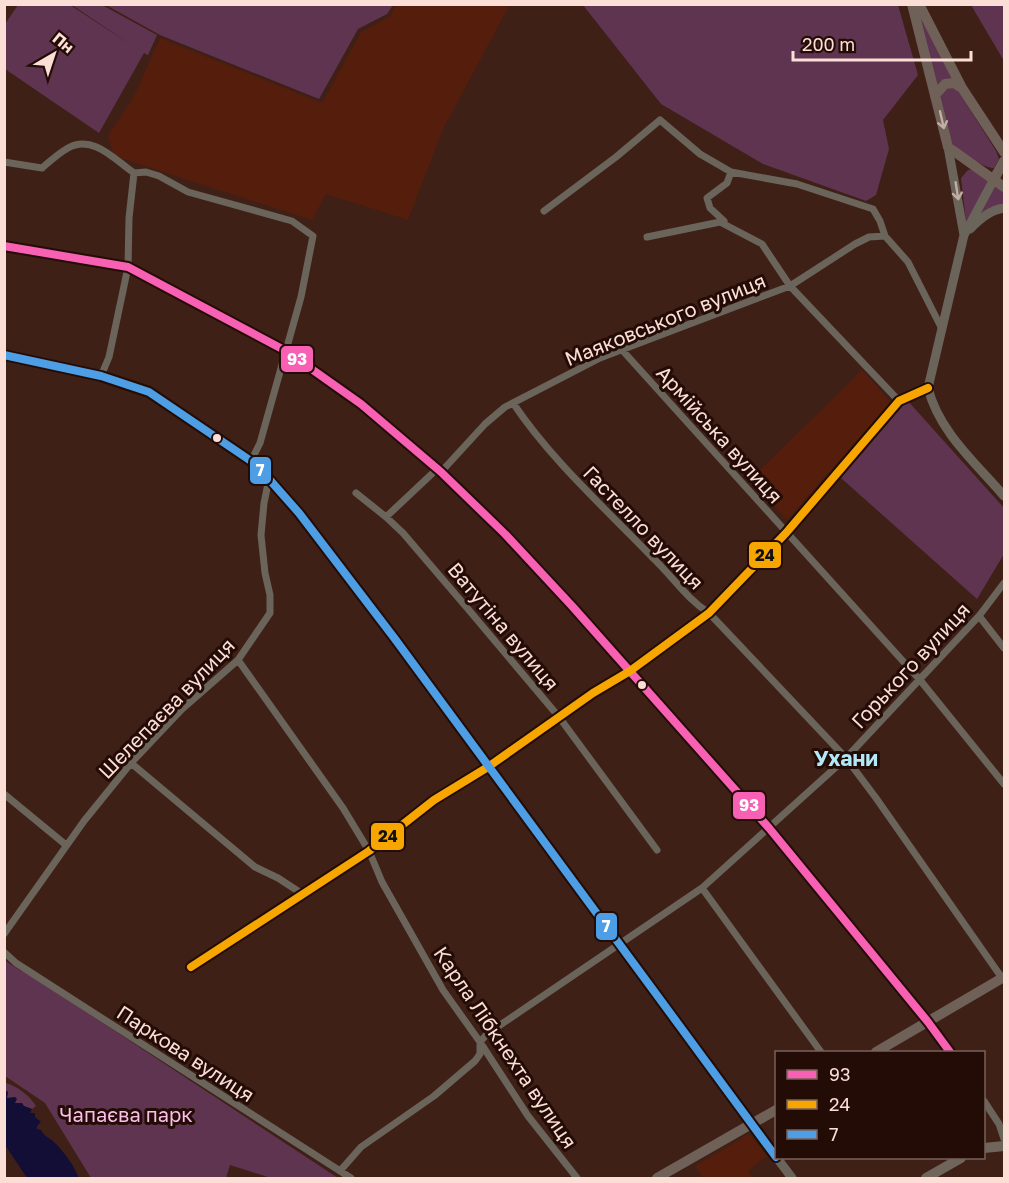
<svg xmlns="http://www.w3.org/2000/svg" width="1009" height="1183" viewBox="0 0 1009 1183" font-family="'Golos Text',sans-serif">
<style>
.built{fill:#551d0c}
.green{fill:#5f3450}
.water{fill:#120e36}
.lines{fill:none;stroke-linecap:round;stroke-linejoin:round}
.minor{stroke:#6a645b;stroke-width:7}
.tertiary{stroke:#6a645b;stroke-width:9}
.secondary{stroke:#6f655a;stroke-width:10}
.primary{stroke:#6f6157;stroke-width:10}
.bus-1-casing{stroke:#240c06;stroke-width:12}
.bus-2-casing{stroke:#240c06;stroke-width:12}
.bus-3-casing{stroke:#240c06;stroke-width:12}
.bus-1{stroke:#f860b3;stroke-width:8}
.bus-2{stroke:#f7a600;stroke-width:8}
.bus-3{stroke:#4d9ee5;stroke-width:8}
.oneway{stroke:#c3ada4}
.oneway2{stroke:#c1aea5}
.bus-dot{fill:#fbdfd7;stroke:#240c06;stroke-width:2}
.labels{text-anchor:middle;dominant-baseline:central;stroke-width:6;stroke-linejoin:round;paint-order:stroke}
.street-label{font-size:20px;fill:#fbdfd7;stroke:#240c06}
.park-label{font-size:20px;fill:#fbbdea;stroke:#240c06}
.neighbourhood-label{font-size:21px;font-weight:bold;fill:#b2e9f9;stroke:#240c06}
.line-badge{stroke:#240c06;stroke-width:2}
.badge-label{font-size:16px;text-anchor:middle;font-weight:bold;fill:#fff}
.pale-badge-label{font-size:16px;text-anchor:middle;font-weight:bold;fill:#111}
</style>
<rect width="100%" height="100%" fill="#3e2017"/>
<path class="built" d="M505 4 508 8 443 129 408 220 326 194 312 220 114 156 108 136 134 96 160 38 322 103 361 32 389 17 396 5Z
M862 370 891 402 787 520 750 480Z
M747 1135 751 1136 767 1156 748 1171 753 1178H703L695 1166Z"/>
<path class="green" d="M18 5H70L130 44 72 5H102L157 35 148 55 144 53 99 133 5 69V24Z
M106 5H393L387 14 358 29 319 99 160 35Z
M583 5H898L918 75 883 120 889 149 876 195 866 201 763 164 661 104Z
M915 5 952 79 937 86Z
M971 5H1004V61Z
M947 87 957 89 996 151 999 159 994 168C985 169 958 151 953 144 948 137 943 106 940 96Z
M974 169 990 179 966 222 961 178 968 170Z
M996 184 1004 190V204L988 209 976 219Z
M907 400 1004 508V554L977 599 841 478Z
M4 960 21 971 27 973 338 1178H271L230 1165 226 1178H91L45 1103 5 1076Z
M6 1083C17 1086 30 1096 36 1106L32 1109 15 1103 7 1098 8 1092 5 1090Z"/>
<path class="water" d="M4 1090 8 1092 7 1098 15 1097 17 1099 15 1103H22L24 1106 32 1109 30 1113H35V1117L41 1122 37 1126V1129L41 1130C44 1137 51 1138 56 1144 65 1153 74 1166 79 1178H27L5 1145Z"/>
<g class="lines">
<path class="minor" d="M4 162 42 168C50 161 59 153 68 148 93 134 115 160 134 173L146 172 159 176 188 192 292 221 313 236 301 297 260 443 251 461
M544 211 616 157 660 120 700 154 731 172 797 184 873 209 880 221 885 236
M724 221 710 208 707 198 727 183 731 172
M647 237 720 222 762 244 790 286 899 401
M4 246 128 267 286 351 361 404 441 472 505 534 572 606 769 828 928 1022 950 1052
M623 351 920 680 1004 784
M101 376 109 357 128 267 129 218 134 173
M513 403C552 461 605 508 653 558 673 577 686 598 709 613L846 758 876 798 1002 978
M441 472 485 424 505 407 600 358 790 286 855 244 869 237 885 236 908 262 942 329
M356 493 386 517 403 533 468 609 559 717 657 850
M386 517 437 469
M979 616 1004 648
M238 660 343 808 369 851 382 882 443 990 480 1042 528 1116 577 1178
M131 763 255 867 278 878 304 895
M4 794 66 845
M702 888 821 1052
M4 934 84 821 131 763 182 709 238 660 270 613V595L265 573 261 535 264 503 269 479
M4 952 16 963 351 1178
M191 967 369 851 434 800 488 767 593 693 630 671 709 613 786 533 899 401 928 388
M984 1101 999 1124 1004 1139
M340 1171 361 1147 434 1096 475 1061 480 1054V1042L487 1034 702 888 846 758 979 616 1004 583"/>
<path class="tertiary" d="M948 147 964 235
M994 179 964 235 928 388C939 432 976 463 1004 496
M970 229C980 219 990 210 1004 208
M4 355 101 376 149 392 251 461 269 479 299 513 395 639 776 1157
M777 1158 792 1178"/>
<path class="secondary" d="M984 1148 1004 1146
M926 1178 961 1158"/>
<path class="primary" d="M912 4 948 147 1004 187
M919 4 962 88 1004 152
M936 94 945 84 954 83 962 88
M994 179 1004 161
M876 1052 1004 977
M657 1178 776 1110"/>
<g class="bus-1-casing">
<path id="bus-1" d="M4 246 128 267 286 351 361 404 441 472 505 534 572 606 769 828 928 1022 950 1052"/>
</g>
<g class="bus-2-casing">
<path id="bus-2" d="M191 967 369 851 434 800 488 767 593 693 630 671 709 613 786 533 899 401 928 388"/>
</g>
<g class="bus-3-casing">
<path id="bus-3" d="M4 355 101 376 149 392 251 461 269 479 299 513 395 639 776 1157"/>
</g>
<use href="#bus-1" class="bus-1"/>
<use href="#bus-2" class="bus-2"/>
<use href="#bus-3" class="bus-3"/>
</g>
<defs><path id="oneway-shaft" d="M-6 0H5M1.5-3L5.5 0L1.5 3" fill="none" stroke-width="1.6" stroke-linecap="round" stroke-linejoin="round" transform="scale(1.5)"/></defs>
<use class="oneway" href="#oneway-shaft" transform="translate(942 120) rotate(77)"/>
<use class="oneway2" href="#oneway-shaft" transform="translate(957 191) rotate(81)"/>
<g class="bus-dot">
<circle cx="217" cy="438" r="5"/>
<circle cx="642" cy="685" r="5"/>
</g>
<g class="labels">
<g class="street-label">
<text transform="translate(665 319) rotate(-22)">Маяковського вулиця</text>
<text transform="translate(720 434) rotate(48)">Армійська вулиця</text>
<text transform="translate(644 527) rotate(46)">Гастелло вулиця</text>
<text transform="translate(504 626) rotate(50)">Ватутіна вулиця</text>
<text transform="translate(910 665) rotate(-47)">Горького вулиця</text>
<text transform="translate(166 708) rotate(-46)">Шелепаєва вулиця</text>
<text transform="translate(506 1047) rotate(56)">Карла Лібкнехта вулиця</text>
<text transform="translate(186 1053) rotate(33)">Паркова вулиця</text>
</g>
<g class="park-label">
<text x="126" y="1114">Чапаєва парк</text>
</g>
<g class="neighbourhood-label">
<text x="846" y="758">Ухани</text>
</g>
</g>
<g class="line-badge">
<rect x="280" y="345" width="34" height="28" rx="6" fill="#f860b3"/>
<rect x="249" y="456" width="23" height="29" rx="6" fill="#4d9ee5"/>
<rect x="748" y="541" width="34" height="28" rx="6" fill="#f7a600"/>
<rect x="732" y="791" width="34" height="29" rx="6" fill="#f860b3"/>
<rect x="370" y="822" width="35" height="29" rx="6" fill="#f7a600"/>
<rect x="595" y="912" width="23" height="29" rx="6" fill="#4d9ee5"/>
</g>
<g class="badge-label">
<text x="297" y="365">93</text>
<text x="260" y="476">7</text>
<text x="749" y="811">93</text>
<text x="606" y="932">7</text>
</g>
<g class="pale-badge-label">
<text x="765" y="561">24</text>
<text x="388" y="842">24</text>
</g>
<rect width="1009" height="1183" fill="none" stroke="#fbdfd7" stroke-width="12"/>
<rect x="775" y="1051" width="210" height="108" fill="#240c06" stroke="#7a605a" stroke-width="1.5"/>
<rect x="787" y="1070" width="30" height="9" fill="#f860b3" stroke="#7a605a" stroke-width="1.5"/>
<text x="829" y="1081" font-size="18" fill="#fbdfd7">93</text>
<rect x="787" y="1100" width="30" height="9" fill="#f7a600" stroke="#7a605a" stroke-width="1.5"/>
<text x="829" y="1111" font-size="18" fill="#fbdfd7">24</text>
<rect x="787" y="1130" width="30" height="9" fill="#4d9ee5" stroke="#7a605a" stroke-width="1.5"/>
<text x="829" y="1141" font-size="18" fill="#fbdfd7">7</text>
<g transform="translate(54 54) rotate(39)" stroke="#240c06" stroke-width="4.5" paint-order="stroke">
<path d="M0-4.5L10 22L0 15L-10 22Z" fill="#fbdfd7"/>
<text y="-9" font-size="16" font-weight="bold" text-anchor="middle" fill="#fbdfd7">Пн</text>
</g>
<path d="M793 51v9h178v-9" fill="none" stroke="#fbdfd7" stroke-width="3"/>
<text x="802" y="51" font-size="18" fill="#fbdfd7" stroke="#240c06" stroke-width="4.5" paint-order="stroke">200 m</text>
</svg>
